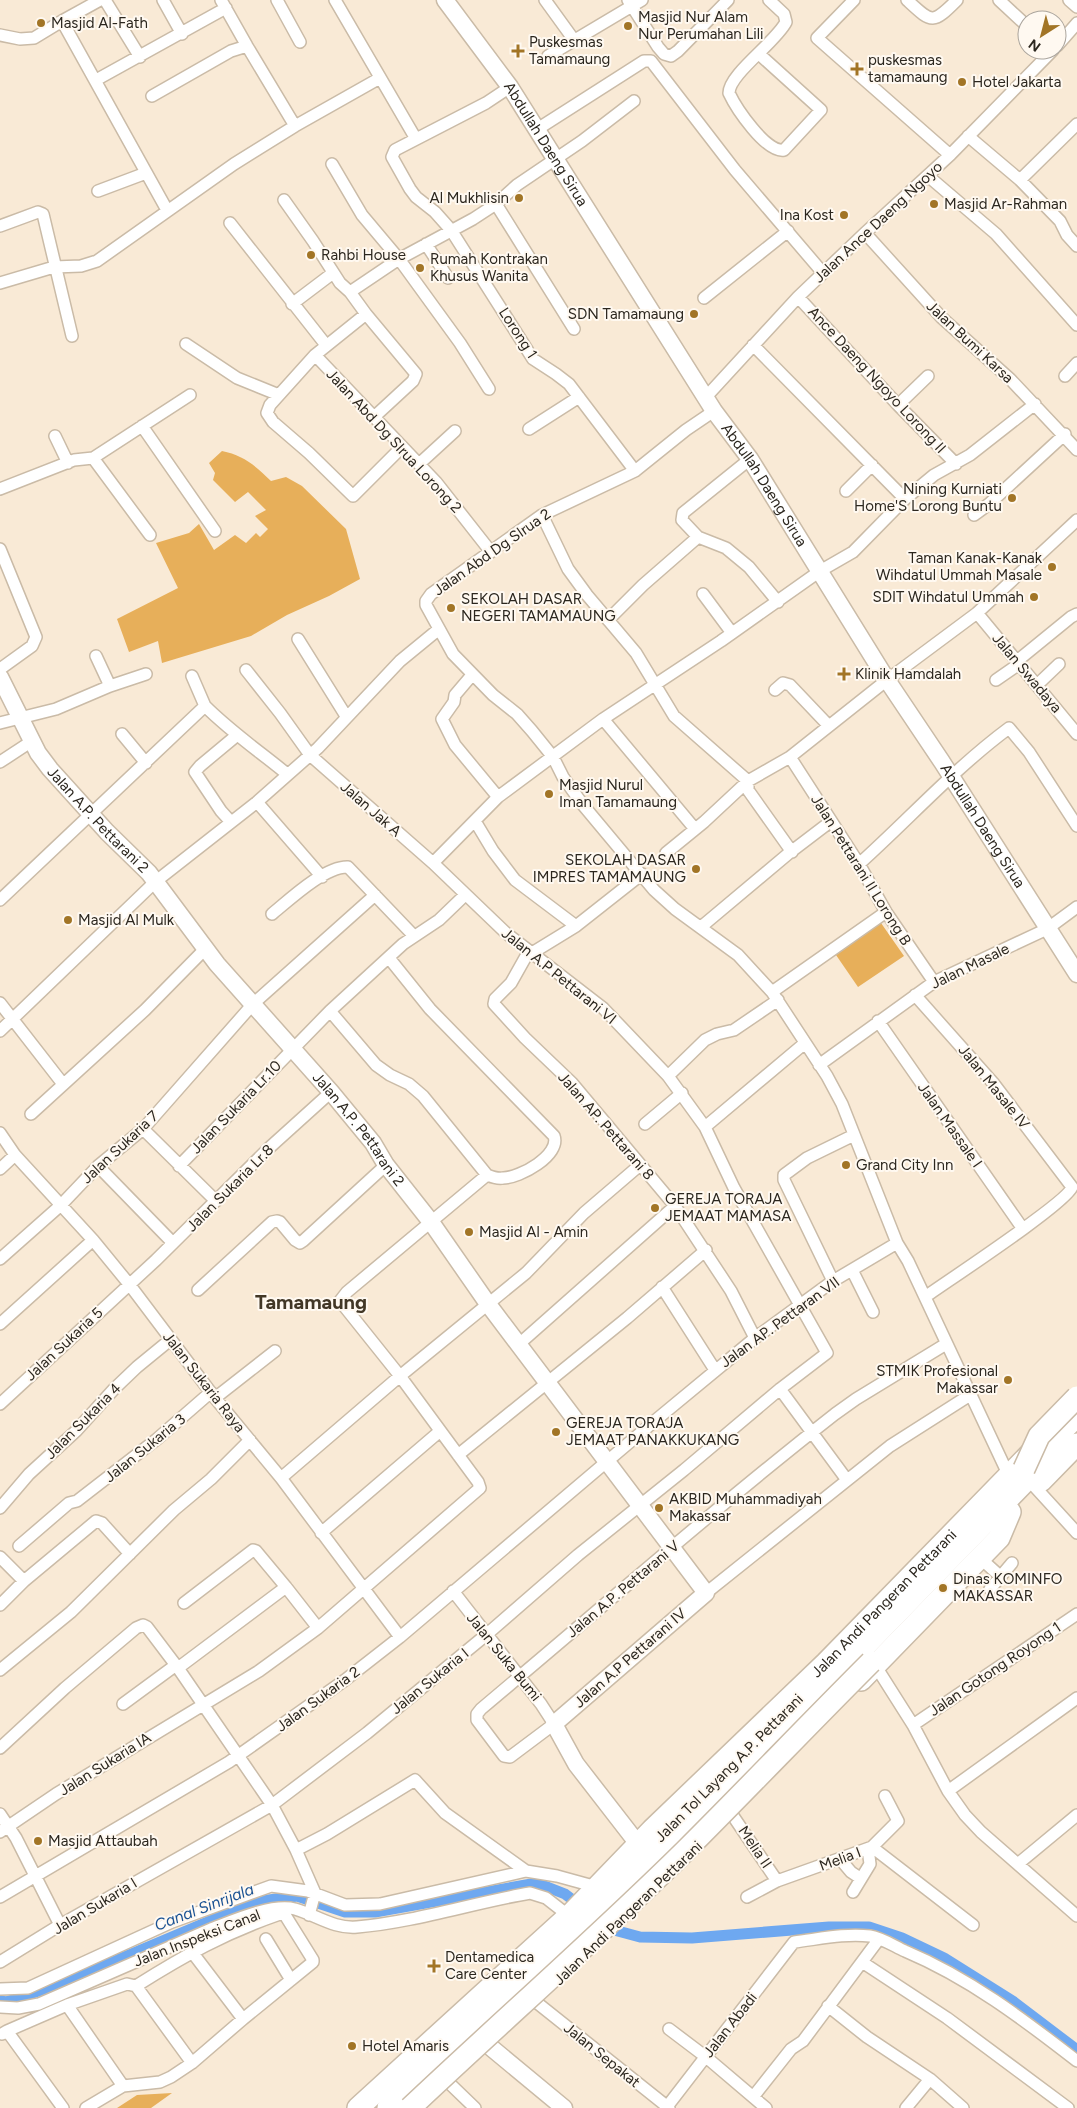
<svg xmlns="http://www.w3.org/2000/svg" width="1077" height="2108" viewBox="0 0 1077 2108" font-family="Figtree,sans-serif">
<style>
.green{fill:#e7af5a}
.lines{fill:none;stroke-linecap:round;stroke-linejoin:round}
.canal{stroke:#6ea8f0;stroke-width:11}
.street-casing{stroke:#cabba7;stroke-width:14}
.secondary-casing{stroke:#cabba7;stroke-width:19}
.highway-casing{stroke:#cabba7;stroke-width:24}
.street{stroke:#fff;stroke-width:11}
.secondary{stroke:#fff;stroke-width:16}
.highway{stroke:#fff;stroke-width:21}
.highway-bridge-casing{stroke:#cabba7;stroke-width:24;stroke-linecap:butt}
.highway-bridge{stroke:#fff;stroke-width:21}
.poi-dot{fill:#a27526;stroke:#fff9f1;stroke-width:2}
.labels{text-anchor:middle;dominant-baseline:central;stroke-width:4;stroke-linejoin:round;paint-order:stroke}
.poi-label{font-size:15px;fill:#2c271f;stroke:#fff9f1;text-anchor:start}
.street-label{font-size:15px;fill:#2c271f;stroke:#fff9f1}
.water-label{font-size:16px;font-style:italic;fill:#1a5293;stroke:#fff9f1}
.district-label{font-size:20px;font-weight:bold;fill:#423726;stroke:#fff9f1}
</style>
<rect width="100%" height="100%" fill="#f9ead6"/>
<path class="green" d="M222 451C243 455 256 466 271 481L286 477 302 486 346 529 360 579 329 596 287 615 251 636 162 663 158 641 129 652 117 619 178 588 156 543 189 533 199 524 214 550 235 535 246 543 256 533 260 537 268 529 255 516 266 510 248 492 235 502 213 480 215 473 209 463Z
M881 923 904 956 858 987 836 955Z
M172 2093 151 2108H117L137 2095Z"/>
<g class="lines">
<path class="canal" d="M604 1924 614 1930 640 1937 692 1938 829 1927H869L902 1938 944 1958 1014 2002 1077 2050
M0 2001 7 2002 72 1979 255 1902 297 1896 345 1912H375L537 1883 565 1894 582 1907"/>
<g class="street-casing">
<path id="street" d="M100 0 62 21 167 210
M105 0 140 57
M163 0 182 34
M221 0 247 46 295 126
M277 0 300 42
M335 0 416 139
M545 0 574 40
M628 0 658 47 664 54 671 56 678 51 728 0
M854 0 817 38 950 155
M907 0C932 23 932 25 957 0
M999 0 1027 26
M1069 0 1077 7
M0 35 20 39 34 38 62 21
M1057 46 1077 23
M759 54 821 110 784 150C766 153 736 108 729 93 729 74 776 42 786 22L784 14 769 0
M548 56 642 0
M96 80 226 8
M510 87 486 103 395 150 392 157 410 189 416 197 435 212 451 230 533 359 556 374 569 384 635 471
M152 96 231 51 247 46
M536 130 644 61H651L735 170 823 273
M968 136 1020 180 1060 221 1067 235 1077 246
M332 164 362 215 399 259 460 343 489 389
M928 176 996 234 1077 325
M1020 180 1077 124
M98 191 146 173
M284 200 313 241 340 283 350 292 366 314
M496 204 574 329
M230 223 326 345
M0 226 38 212 43 214 72 336
M865 233 942 318 1010 379 1077 450
M426 244 448 278
M0 283 54 267 81 266 97 261 234 164 295 126 380 78
M350 292 399 259 473 219 496 204 517 185 582 141 634 101
M798 297 898 405 956 464
M704 298 788 231
M292 304 333 273
M186 344 237 378 279 395
M753 345 905 499
M315 355 436 482 491 552
M1065 376 1077 363
M706 397 798 297 865 233 950 155 1053 50
M898 405 928 376
M714 411 686 430 635 471 542 515 431 594 426 601V605L453 654 493 695 517 714 532 731 553 757 563 777 583 805 654 890 675 909 738 955 772 992 827 1076 842 1104 897 1243 908 1261 1009 1476
M374 417 413 381 416 374 366 314 315 355 270 405 267 413 273 422 309 453 353 496 402 447
M142 426 215 531
M529 429 579 397
M55 436 68 463
M93 458 150 535
M419 464 455 431
M0 489 74 460 93 458 190 395
M846 491 872 465
M542 515 568 569 587 595 636 653 674 716 748 781V790L792 852
M974 515 989 504 1065 434
M698 537 726 548 749 567 778 602
M0 549 36 637 32 646 0 669
M703 594 732 633
M977 613 1077 734
M608 620 643 585 698 537 682 520 683 513 750 459
M298 639 346 716
M96 656 110 686
M1017 661 1071 617 1077 614
M472 675 455 695 454 702 442 719 455 745 498 797
M192 676 205 706
M996 680 1019 664
M1037 685 1059 664
M775 690 783 683 790 685 829 726
M603 719 695 829
M0 723 56 709 110 686 146 674
M122 734 146 763
M790 757 859 864 886 912 934 982
M0 762 32 741
M257 802 322 877
M475 821 493 851 515 880 576 926
M231 822 221 811 195 772 200 766 236 736
M666 853 704 822 748 781 790 757 887 680 977 613 1077 520
M433 863 498 797 603 719 721 641 820 571 853 552 905 499 934 475 970 455 1035 404
M859 864C909 819 955 768 1009 728L1029 752 1077 826
M0 900 205 706C231 732 259 751 287 774
M272 914C289 900 325 866 348 867L414 936
M701 927 788 854 830 822
M529 951 511 983 495 999 494 1004 525 1038 572 1083 675 1206 731 1291 755 1338
M532 953 576 926 642 874
M389 958 430 1009 554 1136C561 1155 520 1178 503 1178 498 1179 492 1177 487 1175
M772 992 886 912
M915 995 994 1084 1072 1187C1068 1202 946 1282 925 1297
M0 1003 63 1084
M878 1021 1023 1229
M0 1031 155 882 257 802 318 748 400 661 439 629
M819 1065 934 982 1047 929 1077 907
M668 1076 705 1040 717 1034 734 1030 778 1000
M31 1114 145 1010 206 948
M645 1124 682 1093
M705 1127 805 1043
M143 1129 216 1201
M0 1133 15 1155 93 1240 129 1284 215 1398 281 1478 400 1637
M98 1166 173 1243
M179 1166 330 1011 403 944 439 920 465 895
M0 1169 15 1155
M0 1259 61 1205 98 1166 143 1129 253 1004 375 895
M852 1270 873 1312
M833 1281 784 1180V1175L807 1158 854 1135
M662 1287 715 1370
M198 1290 272 1222 277 1221 280 1222 295 1240 300 1243 303 1241 386 1165
M0 1324 93 1240
M518 1345 675 1206
M780 1389 847 1480
M215 1398 275 1351
M0 1404 156 1260 269 1148 331 1092
M458 1455 627 1318 706 1250
M281 1478 400 1376 526 1273 584 1213 640 1165
M1035 1487 1077 1533
M77 1501 157 1439 211 1392
M0 1508 29 1474 76 1431 114 1389 137 1367 170 1340
M321 1533 439 1432
M19 1546 69 1503 77 1501
M0 1557 24 1581
M980 1558 1001 1577
M286 1587 318 1628
M990 1589 1012 1563
M453 1591 541 1704 554 1724 510 1757 504 1756 477 1720V1714L481 1709C599 1610 714 1509 835 1414L856 1399 946 1344
M706 1593 890 1446 970 1395
M0 1605 24 1581 96 1521 102 1523 130 1554
M875 1665 913 1725 948 1791 965 1815 981 1832 1077 1916
M178 1668 286 1587 256 1551 253 1550 184 1603
M0 1670 71 1612 174 1510 211 1479 250 1440
M123 1704 176 1665
M913 1725 1077 1614
M0 1748 65 1688 136 1628 143 1625 147 1627 178 1668 272 1805 296 1850 315 1893 309 1915
M948 1791 1077 1698
M731 1813 777 1881
M0 1814 16 1838 60 1925
M0 1832 56 1794 259 1671 318 1628 480 1488 478 1482 400 1376 340 1301 347 1292 487 1175 423 1096 409 1084 390 1075 376 1065 330 1011
M872 1847 973 1925
M296 1850 327 1834 415 1780 445 1813 526 1871
M840 1859 851 1872 860 1878
M1019 1863 1077 1815
M853 1892 870 1864 868 1849
M0 1897 229 1762 345 1680 400 1637 657 1419 755 1338 833 1281 897 1243
M747 1897 777 1881 872 1847 898 1821 885 1796
M266 1939 291 1980
M192 1952 243 2019
M0 1962 60 1925 272 1805 367 1733 486 1635 578 1555 684 1470 780 1389 827 1353 734 1188 705 1127 668 1076 603 1008 506 933 433 863 310 755 280 713 246 670
M862 1962 947 2018 1068 2108
M136 1986 192 2063
M0 1989 28 1988 172 1922 271 1886 308 1891 345 1905 380 1904 526 1871 557 1876 597 1887
M536 2002 669 2108
M67 2005 123 2086
M828 2006 867 2037 930 2079 963 2108
M0 2007 18 2008 39 2004 211 1929C232 1921 272 1903 295 1909 316 1915 334 1929 357 1927 415 1922 472 1903 530 1893L546 1898 569 1916
M669 2029 706 2057 766 2108
M7 2031 67 2005 127 1984 136 1986
M2 2034 7 2031 63 2108
M448 2082 475 2108
M753 2097 791 2049 803 2041 879 1939
M86 2108 123 2086 160 2082 171 2077 192 2063 243 2019 313 1962V1960L285 1915 280 1914C225 1933 185 1955 136 1986
M666 2108 794 1942C819 1939 845 1933 870 1936 882 1938 894 1946 905 1951 969 1978 1023 2019 1077 2061
M906 2108 930 2079"/>
</g>
<g class="secondary-casing">
<g id="secondary">
<path id="s1" d="M445 0 510 87 714 411 750 459 887 680 942 762 1077 974"/>
<path id="s2" d="M0 677 38 753 50 769 107 832 149 873 217 964 331 1092 373 1143 386 1165 431 1222 488 1304 706 1593 554 1724 576 1764 638 1844"/>
<path d="M488 2045 564 2108"/>
</g>
</g>
<g class="highway-casing">
<g id="highway">
<path d="M1026 1467 1077 1416"/>
<path d="M1041 1481 1077 1444"/>
<path d="M861 1680 999 1538 1010 1512"/>
<path id="s3" d="M358 2108 572 1913 652 1830 826 1663 1033 1451"/>
<path d="M388 2108 619 1890 758 1756 1045 1461"/>
</g>
</g>
<use href="#street" class="street"/>
<use href="#secondary" class="secondary"/>
<use href="#highway" class="highway"/>
<g class="highway-bridge-casing">
<path id="highway-bridge" d="M1024 1469 1039 1436 1077 1397
M410 2108C501 2022 596 1939 686 1850 748 1788 809 1724 871 1662"/>
</g>
<use href="#highway-bridge" class="highway-bridge"/>
</g>
<g class="poi-dot">
<circle cx="41" cy="23" r="5"/>
<circle cx="628" cy="26" r="5"/>
<path d="M515.5 43.5h5v5h5v5h-5v5h-5v-5h-5v-5h5z"/>
<path d="M854.5 61.5h5v5h5v5h-5v5h-5v-5h-5v-5h5z"/>
<circle cx="962" cy="82" r="5"/>
<circle cx="519" cy="198" r="5"/>
<circle cx="934" cy="204" r="5"/>
<circle cx="844" cy="215" r="5"/>
<circle cx="311" cy="255" r="5"/>
<circle cx="420" cy="268" r="5"/>
<circle cx="694" cy="314" r="5"/>
<circle cx="1012" cy="498" r="5"/>
<circle cx="1052" cy="567" r="5"/>
<circle cx="1034" cy="597" r="5"/>
<circle cx="451" cy="608" r="5"/>
<path d="M841.5 666.5h5v5h5v5h-5v5h-5v-5h-5v-5h5z"/>
<circle cx="549" cy="794" r="5"/>
<circle cx="696" cy="869" r="5"/>
<circle cx="68" cy="920" r="5"/>
<circle cx="846" cy="1165" r="5"/>
<circle cx="655" cy="1208" r="5"/>
<circle cx="469" cy="1232" r="5"/>
<circle cx="1008" cy="1380" r="5"/>
<circle cx="556" cy="1432" r="5"/>
<circle cx="659" cy="1508" r="5"/>
<circle cx="943" cy="1588" r="5"/>
<circle cx="38" cy="1841" r="5"/>
<path d="M431.5 1958.5h5v5h5v5h-5v5h-5v-5h-5v-5h5z"/>
<circle cx="352" cy="2046" r="5"/>
</g>
<g class="labels">
<g class="poi-label">
<text x="638" y="17">Masjid Nur Alam<tspan x="638" dy="17">Nur Perumahan Lili</tspan></text>
<text x="51" y="23">Masjid Al-Fath</text>
<text x="529" y="42">Puskesmas<tspan x="529" dy="17">Tamamaung</tspan></text>
<text x="868" y="60">puskesmas<tspan x="868" dy="17">tamamaung</tspan></text>
<text x="972" y="82">Hotel Jakarta</text>
<text x="509" y="198" text-anchor="end">Al Mukhlisin</text>
<text x="944" y="204">Masjid Ar-Rahman</text>
<text x="834" y="215" text-anchor="end">Ina Kost</text>
<text x="321" y="255">Rahbi House</text>
<text x="430" y="259">Rumah Kontrakan<tspan x="430" dy="17">Khusus Wanita</tspan></text>
<text x="684" y="314" text-anchor="end">SDN Tamamaung</text>
<text x="1002" y="489" text-anchor="end">Nining Kurniati<tspan x="1002" dy="17">Home'S Lorong Buntu</tspan></text>
<text x="1042" y="558" text-anchor="end">Taman Kanak-Kanak<tspan x="1042" dy="17">Wihdatul Ummah Masale</tspan></text>
<text x="1024" y="597" text-anchor="end">SDIT Wihdatul Ummah</text>
<text x="461" y="599">SEKOLAH DASAR<tspan x="461" dy="17">NEGERI TAMAMAUNG</tspan></text>
<text x="855" y="674">Klinik Hamdalah</text>
<text x="559" y="785">Masjid Nurul<tspan x="559" dy="17">Iman Tamamaung</tspan></text>
<text x="686" y="860" text-anchor="end">SEKOLAH DASAR<tspan x="686" dy="17">IMPRES TAMAMAUNG</tspan></text>
<text x="78" y="920">Masjid Al Mulk</text>
<text x="856" y="1165">Grand City Inn</text>
<text x="665" y="1199">GEREJA TORAJA<tspan x="665" dy="17">JEMAAT MAMASA</tspan></text>
<text x="479" y="1232">Masjid Al - Amin</text>
<text x="998" y="1371" text-anchor="end">STMIK Profesional<tspan x="998" dy="17">Makassar</tspan></text>
<text x="566" y="1423">GEREJA TORAJA<tspan x="566" dy="17">JEMAAT PANAKKUKANG</tspan></text>
<text x="669" y="1499">AKBID Muhammadiyah<tspan x="669" dy="17">Makassar</tspan></text>
<text x="953" y="1579">Dinas KOMINFO<tspan x="953" dy="17">MAKASSAR</tspan></text>
<text x="48" y="1841">Masjid Attaubah</text>
<text x="445" y="1957">Dentamedica<tspan x="445" dy="17">Care Center</tspan></text>
<text x="362" y="2046">Hotel Amaris</text>
</g>
<g class="street-label">
<text stroke="none"><textPath href="#s1" startOffset="176">Abdullah Daeng Sirua</textPath></text>
<text transform="translate(878 222) rotate(-43)">Jalan Ance Daeng Ngoyo</text>
<text transform="translate(518 333) rotate(57)">Lorong 1</text>
<text transform="translate(970 342) rotate(43)">Jalan Bumi Karsa</text>
<text transform="translate(877 380) rotate(47)">Ance Daeng Ngoyo Lorong II</text>
<text transform="translate(394 441) rotate(47)">Jalan Abd Dg SIrua Lorong 2</text>
<text stroke="none"><textPath href="#s1" startOffset="581">Abdullah Daeng Sirua</textPath></text>
<text transform="translate(492 552) rotate(-35)">Jalan Abd Dg SIrua 2</text>
<text transform="translate(1027 673) rotate(50)">Jalan Swadaya</text>
<text transform="translate(371 809) rotate(41)">Jalan Jak A</text>
<text stroke="none"><textPath href="#s2" startOffset="175">Jalan A.P. Pettarani 2</textPath></text>
<text stroke="none"><textPath href="#s1" startOffset="986">Abdullah Daeng Sirua</textPath></text>
<text transform="translate(861 870) rotate(58)">Jalan Pettarani II Lorong B</text>
<text transform="translate(970 966) rotate(-26)">Jalan Masale</text>
<text transform="translate(559 976) rotate(39)">Jalan A.P Pettarani VI</text>
<text transform="translate(994 1087) rotate(51)">Jalan Masale IV</text>
<text transform="translate(236 1107) rotate(-46)">Jalan Sukaria Lr.10</text>
<text transform="translate(950 1125) rotate(55)">Jalan Massale I</text>
<text transform="translate(606 1126) rotate(49)">Jalan AP. Pettarani 8</text>
<text stroke="none"><textPath href="#s2" startOffset="580">Jalan A.P. Pettarani 2</textPath></text>
<text transform="translate(120 1147) rotate(-43)">Jalan Sukaria 7</text>
<text transform="translate(230 1188) rotate(-45)">Jalan Sukaria Lr.8</text>
<text transform="translate(780 1322) rotate(-36)">Jalan AP. Pettaran VII</text>
<text transform="translate(64 1344) rotate(-43)">Jalan Sukaria 5</text>
<text transform="translate(204 1382) rotate(52)">Jalan Sukaria Raya</text>
<text transform="translate(83 1421) rotate(-45)">Jalan Sukaria 4</text>
<text transform="translate(145 1448) rotate(-39)">Jalan Sukaria 3</text>
<text transform="translate(623 1589) rotate(-40)">Jalan A.P. Pettarani V</text>
<text stroke="none"><textPath href="#s3" startOffset="729">Jalan Andi Pangeran Pettarani</textPath></text>
<text transform="translate(504 1657) rotate(51)">Jalan Suka Bumi</text>
<text transform="translate(630 1658) rotate(-41)">Jalan A.P Pettarani IV</text>
<text transform="translate(995 1669) rotate(-34)">Jalan Gotong Royong 1</text>
<text transform="translate(430 1681) rotate(-39)">Jalan Sukaria I</text>
<text transform="translate(318 1699) rotate(-36)">Jalan Sukaria 2</text>
<text transform="translate(105 1764) rotate(-32)">Jalan Sukaria IA</text>
<text transform="translate(729 1768) rotate(-45)">Jalan Tol Layang A.P. Pettarani</text>
<text transform="translate(755 1847) rotate(56)">Melia II</text>
<text transform="translate(840 1859) rotate(-20)">Melia I</text>
<text transform="translate(95 1906) rotate(-31)">Jalan Sukaria I</text>
<text transform="translate(628 1913) rotate(-44)">Jalan Andi Pangeran Pettarani</text>
<text transform="translate(197 1938) rotate(-21)">Jalan Inspeksi Canal</text>
<text transform="translate(730 2025) rotate(-52)">Jalan Abadi</text>
<text transform="translate(602 2055) rotate(39)">Jalan Sepakat</text>
</g>
<g class="water-label">
<text transform="translate(204 1907) rotate(-21)">Canal Sinrijala</text>
</g>
<g class="district-label">
<text x="311" y="1302">Tamamaung</text>
</g>
</g>
<g transform="translate(1042 35) rotate(216)"><circle r="24" fill="#fff9f1" stroke="#aba59d"/>
<path d="M0-4L9 19L0 12L-9 19Z" fill="#a27526"/>
<text y="-8" font-size="14" font-weight="bold" text-anchor="middle" fill="#2c271f">N</text>
</g>
</svg>
